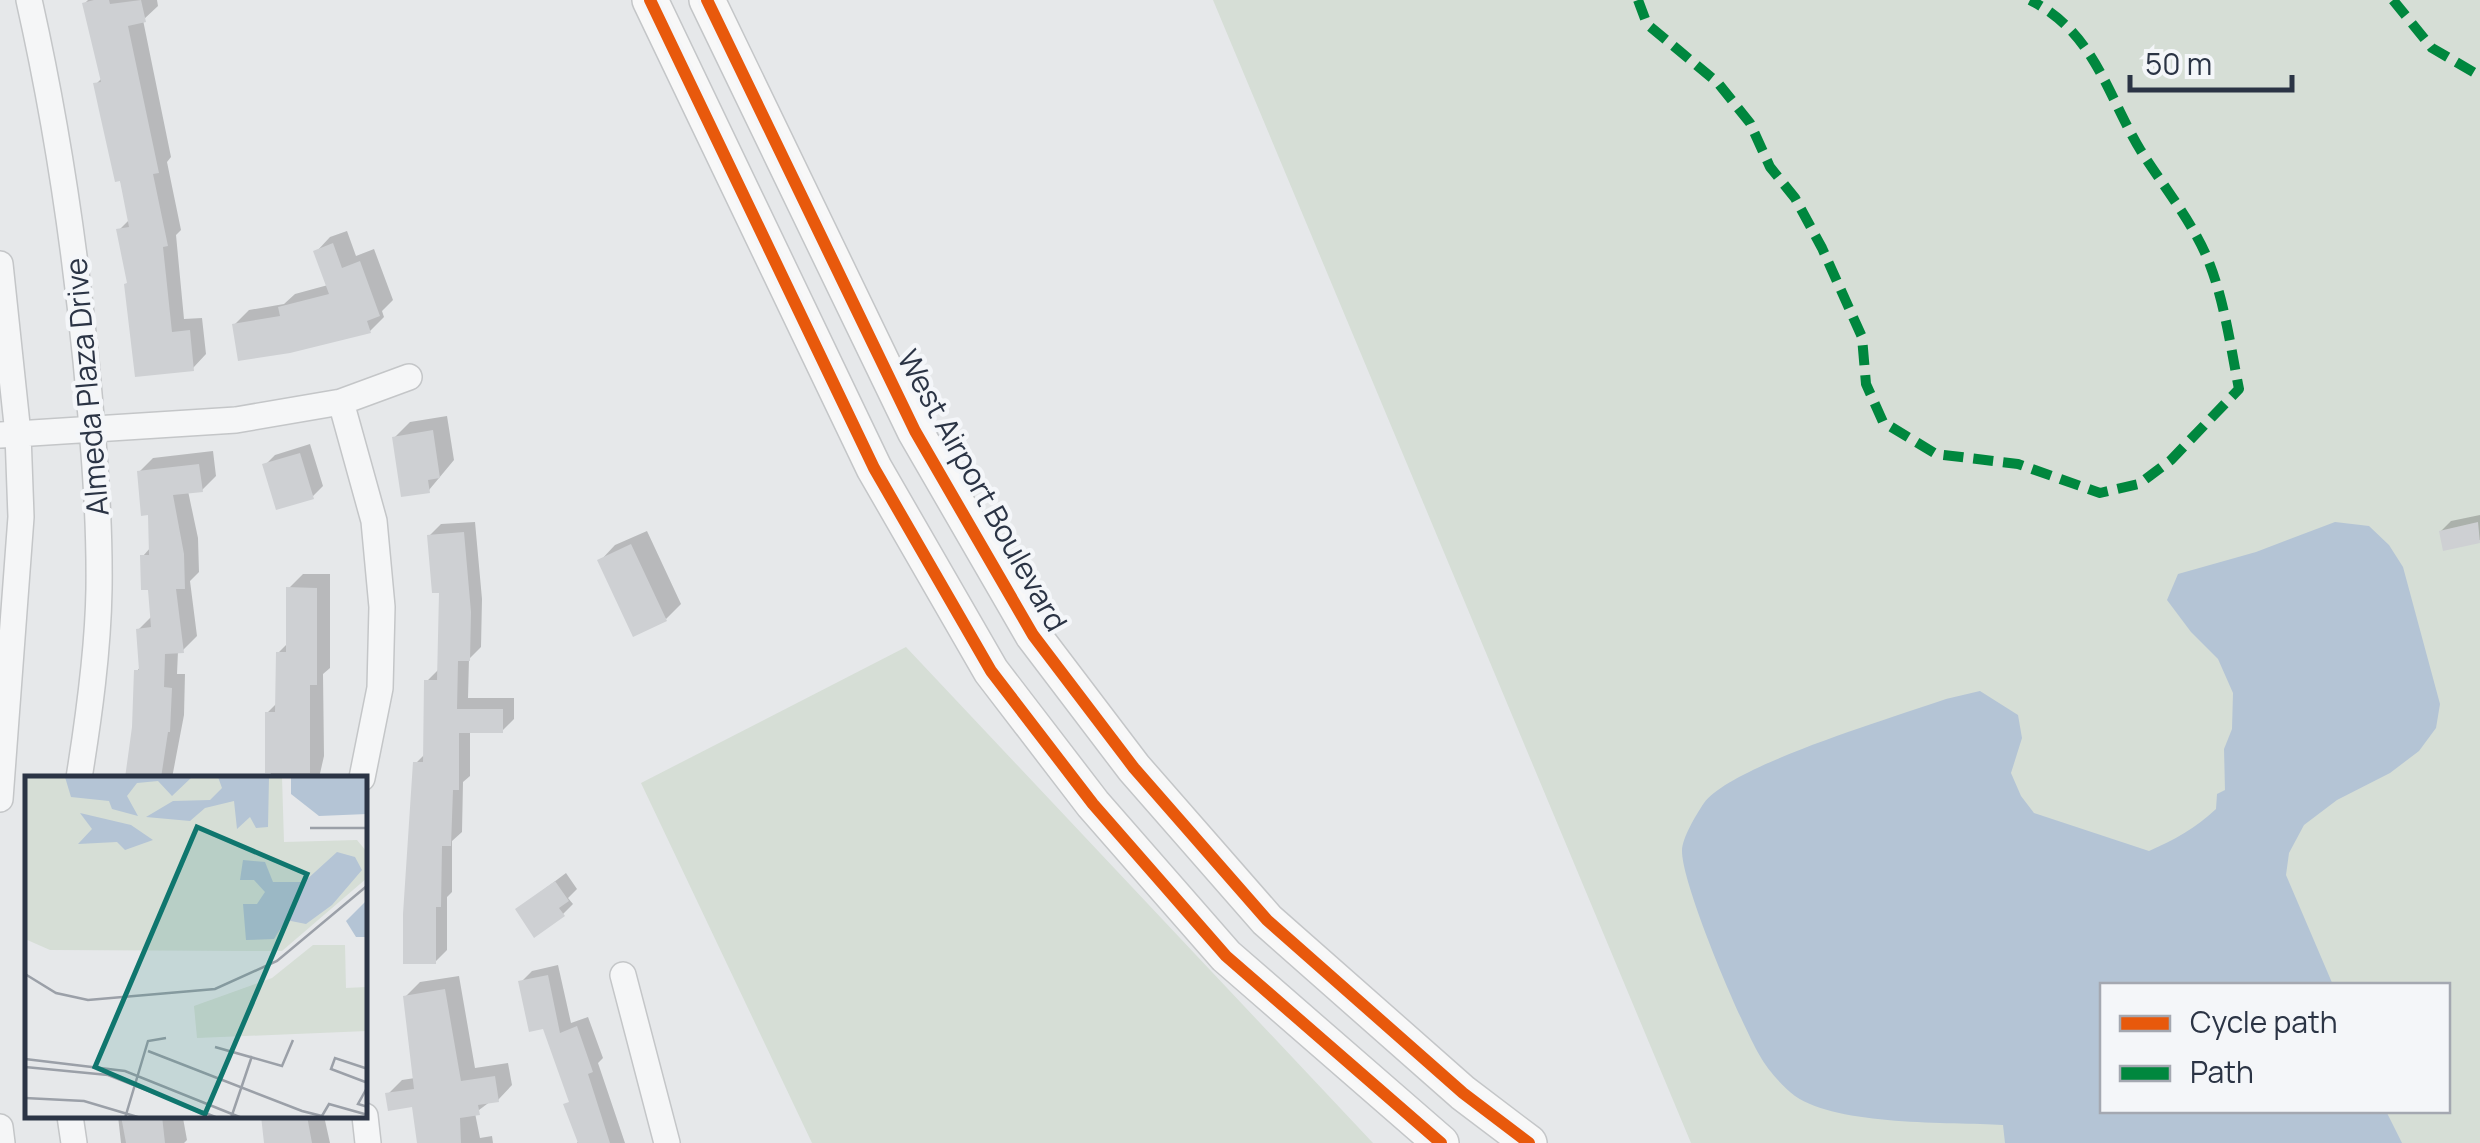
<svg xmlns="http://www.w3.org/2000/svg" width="2480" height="1143" viewBox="0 0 2480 1143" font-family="Manrope,sans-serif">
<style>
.green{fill:#d6ded6;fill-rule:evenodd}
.water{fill:#b4c4d5}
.shadow{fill:#0003}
.building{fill:#ced0d3}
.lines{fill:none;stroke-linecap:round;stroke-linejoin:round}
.minor-casing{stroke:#c4c6c8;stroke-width:28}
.secondary-casing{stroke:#c4c6c8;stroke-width:38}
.minor{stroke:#f5f6f7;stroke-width:25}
.secondary{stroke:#f8f8f8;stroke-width:35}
.quiet{stroke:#00873e;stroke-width:10;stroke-dasharray:20 10;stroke-linecap:butt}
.cycleway-casing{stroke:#f4f6f9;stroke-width:19}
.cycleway{stroke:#e8590c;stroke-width:12}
.labels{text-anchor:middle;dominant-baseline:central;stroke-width:9;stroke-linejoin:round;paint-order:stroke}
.street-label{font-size:30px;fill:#2b3445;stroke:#f4f6f9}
.inset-road{fill:none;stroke:#9ba0a8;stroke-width:2.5}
.view{fill:#0f766e;fill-opacity:0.15;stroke:#0f766e;stroke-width:5}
.inset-edge{fill:none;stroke:#2b3445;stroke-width:5}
</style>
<rect width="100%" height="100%" fill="#e6e8ea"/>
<path class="green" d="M1213 0H2480V1143H1691ZM2102 986H2448V1110H2102Z
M906 647 1373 1143H812L641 783Z"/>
<path class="water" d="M2335 522 2369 526 2389 545 2403 567 2440 704 2436 728 2419 751 2390 773 2337 800 2304 825 2289 853 2286 875 2333 985 2102 986V1110L2386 1111 2402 1143H2005L2003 1125C1950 1122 1838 1126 1795 1096 1783 1087 1767 1069 1760 1056 1741 1024 1682 885 1682 851 1682 838 1696 815 1704 803 1732 765 1895 717 1946 699L1980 691 2018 715 2022 738 2011 773 2021 796 2034 813 2149 851C2174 840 2196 828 2216 809L2217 794 2225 790 2224 749 2232 729 2233 693 2218 659 2191 632 2167 600 2178 574 2256 552Z"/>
<path class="shadow" d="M88 0H157L158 6 143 20 171 157 167 162 181 230 176 235 184 319 202 318 206 354 193 368 130 282 119 230 130 219 96 84 102 78 84 4Z
M347 231 356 256 374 249 393 300 382 311 384 317 370 331 235 324 249 310 284 304 295 294 328 285 316 252 330 237Z
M447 416 454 460 429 490 394 438 410 422Z
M310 444 323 486 313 496 265 465 275 455Z
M213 451 216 476 202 490 188 491 198 538 199 572 190 581 197 636 183 650 178 651 177 674H185L184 715 172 778H126L135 727 137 671 141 666 138 630 153 615 143 556 151 547 150 512 139 472 153 458Z
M2480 515V540L2445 548 2441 531 2451 521Z
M475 522 482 599 481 647 469 659 468 698H514V719L502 731 470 730V776L463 782 462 832 452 841V892L447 897V950L435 962 416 763 426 753 427 681 440 668 441 590 429 536 441 524Z
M647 531 681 604 666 619 600 561 615 545Z
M303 574H330V668L323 674 324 756 319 778H271L267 713 278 702V653L288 643 289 588Z
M566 873 577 889 568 898 573 904 563 914 518 909Z
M558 965 571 1023 588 1017 603 1058 598 1063 625 1143H577L579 1140 571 1100 545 1026 521 982 532 971Z
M459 976 475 1068 508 1063 512 1085 498 1100 491 1101 475 1113 480 1138 492 1136 493 1143H433L414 1104 388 1094 402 1080 415 1078 406 996 420 982Z
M118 1116H177V1119L183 1118 187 1140 184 1143H121Z
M262 1116H324L330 1143H265Z"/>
<path class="building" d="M94 0H109L110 4 141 0 146 22 128 26 159 173 153 174 168 246 163 247 172 332 190 330 194 371 135 377 124 284 127 283 116 229 129 227 120 181 115 182 100 115 93 83 101 82 82 3Z
M333 243 342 268 360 261 380 316 367 321 371 333 290 353 238 361 232 324 280 316 278 307 329 294 313 251Z
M433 430 440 478 428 480 430 493 401 497 392 437Z
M300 453 314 499 276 510 262 464Z
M199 464 203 492 173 495 184 554 185 589H176L184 653 165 654 164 687 172 688 170 732H168L161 778H125L132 727 134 670H139L136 629 151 627 148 590H141L140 555H149L148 515 141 516 137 471Z
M2478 522 2480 543 2443 551 2439 531Z
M464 532 471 612 470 661H458L457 709H503V733H459V790H453L451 846H442L441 907H436V964H403V914L413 762H423L424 680H437L439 593H432L427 535Z
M631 544 667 621 633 637 597 560Z
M286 587 317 588V685H310V773H265V712H275L276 652H286Z
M555 881 569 901 559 908 565 916 534 938 515 909Z
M548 975 560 1033 577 1026 593 1072 588 1074 610 1143H578L563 1104 569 1102 543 1029 529 1032 518 981Z
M445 989 461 1081 495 1076 499 1102 478 1105 480 1115 460 1118 461 1143H417L412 1107 388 1111 385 1093 414 1089 403 996Z
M121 1116H162L165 1143H126Z
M261 1116H307L312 1143H264Z"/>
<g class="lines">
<g class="minor-casing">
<path id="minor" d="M29 0C56 120 74 239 86 361 93 436 100 513 99 589 98 652 89 716 79 778
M0 264 18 434 21 517 0 799
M341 402 374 521 382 607 380 688 362 778
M0 435 236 420 341 402 409 377
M623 975 667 1143
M70 1116 74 1143
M365 1116 368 1143
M0 1127 2 1143"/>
</g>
<g class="secondary-casing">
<path id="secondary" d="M650 0 874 468 991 671 1093 804 1226 956 1441 1143
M707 0 915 431 1033 635 1134 768 1267 920 1463 1093 1529 1143"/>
</g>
<use href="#minor" class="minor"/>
<use href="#secondary" class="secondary"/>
<path class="quiet" d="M1638 0 1647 24 1718 83 1750 123 1770 167 1795 198 1822 248 1862 337 1866 384 1883 422 1936 454 2018 464 2100 493 2139 484 2171 460 2239 389C2230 344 2224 297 2206 255 2190 219 2162 184 2141 151 2106 93 2095 33 2030 0
M2393 0 2432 48 2480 76"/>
<g class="cycleway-casing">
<path id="cycleway" d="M650 0 874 468 991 671 1093 804 1226 956 1441 1143
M707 0 915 431 1033 635 1134 768 1267 920 1463 1093 1529 1143"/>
</g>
<use href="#cycleway" class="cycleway"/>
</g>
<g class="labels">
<g class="street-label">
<text transform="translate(86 387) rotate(-95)">Almeda Plaza Drive</text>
<text transform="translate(983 490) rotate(61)">West Airport Boulevard</text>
</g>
</g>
<g transform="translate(25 776)">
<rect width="342" height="342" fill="#e6e8ea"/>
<path d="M0 1H257L259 66 332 64 342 76V102L257 175 25 174 0 163ZM288 169H320L321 212 342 211V255L172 262 169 230 247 202Z" fill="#d6ded6"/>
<path d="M40 1H167L147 20 133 5 112 7 102 20 113 40 87 33 84 25 46 21ZM193 1H244L243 51 231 52 225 41 212 53 209 25 180 32 165 45 121 41 148 25 185 24 197 12ZM266 1H342V38L294 40 266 18ZM55 37 106 49 128 64 100 74 92 66 53 68 67 53ZM312 76 330 81 337 94 307 129 281 148 261 144 249 163 221 164 218 128H232L240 116 229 104H215L218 84 240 86 248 106H279ZM342 124V161H331L321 145Z" fill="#b4c4d5"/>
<path class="inset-road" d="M285 52H343M0 198 31 217 63 224 190 213 252 185 343 109M190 271 257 290 268 264M123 275 277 335 297 340 304 328 343 339M0 283 100 295 217 342M0 291 83 299 193 342M343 293 310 282 306 293 343 307M343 310 333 328 343 331M0 322 59 325 116 342M100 342 123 265 141 262M206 342 227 280"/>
<path class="view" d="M172 51 282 98 180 338 70 291Z"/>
<rect width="342" height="342" class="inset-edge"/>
</g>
<rect x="2100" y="983" width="350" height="130" fill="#f4f6f9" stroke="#a4a8b1" stroke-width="2.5"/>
<rect x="2120" y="1016" width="50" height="15" fill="#e8590c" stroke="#a4a8b1" stroke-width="2.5"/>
<text x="2190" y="1033" font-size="30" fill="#2b3445">Cycle path</text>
<rect x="2120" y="1066" width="50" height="15" fill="#00873e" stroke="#a4a8b1" stroke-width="2.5"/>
<text x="2190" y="1083" font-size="30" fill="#2b3445">Path</text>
<path d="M2130 75v15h162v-15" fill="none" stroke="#2b3445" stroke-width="5"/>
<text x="2145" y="75" font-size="30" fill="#2b3445" stroke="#f4f6f9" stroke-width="8" paint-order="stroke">50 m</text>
</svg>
